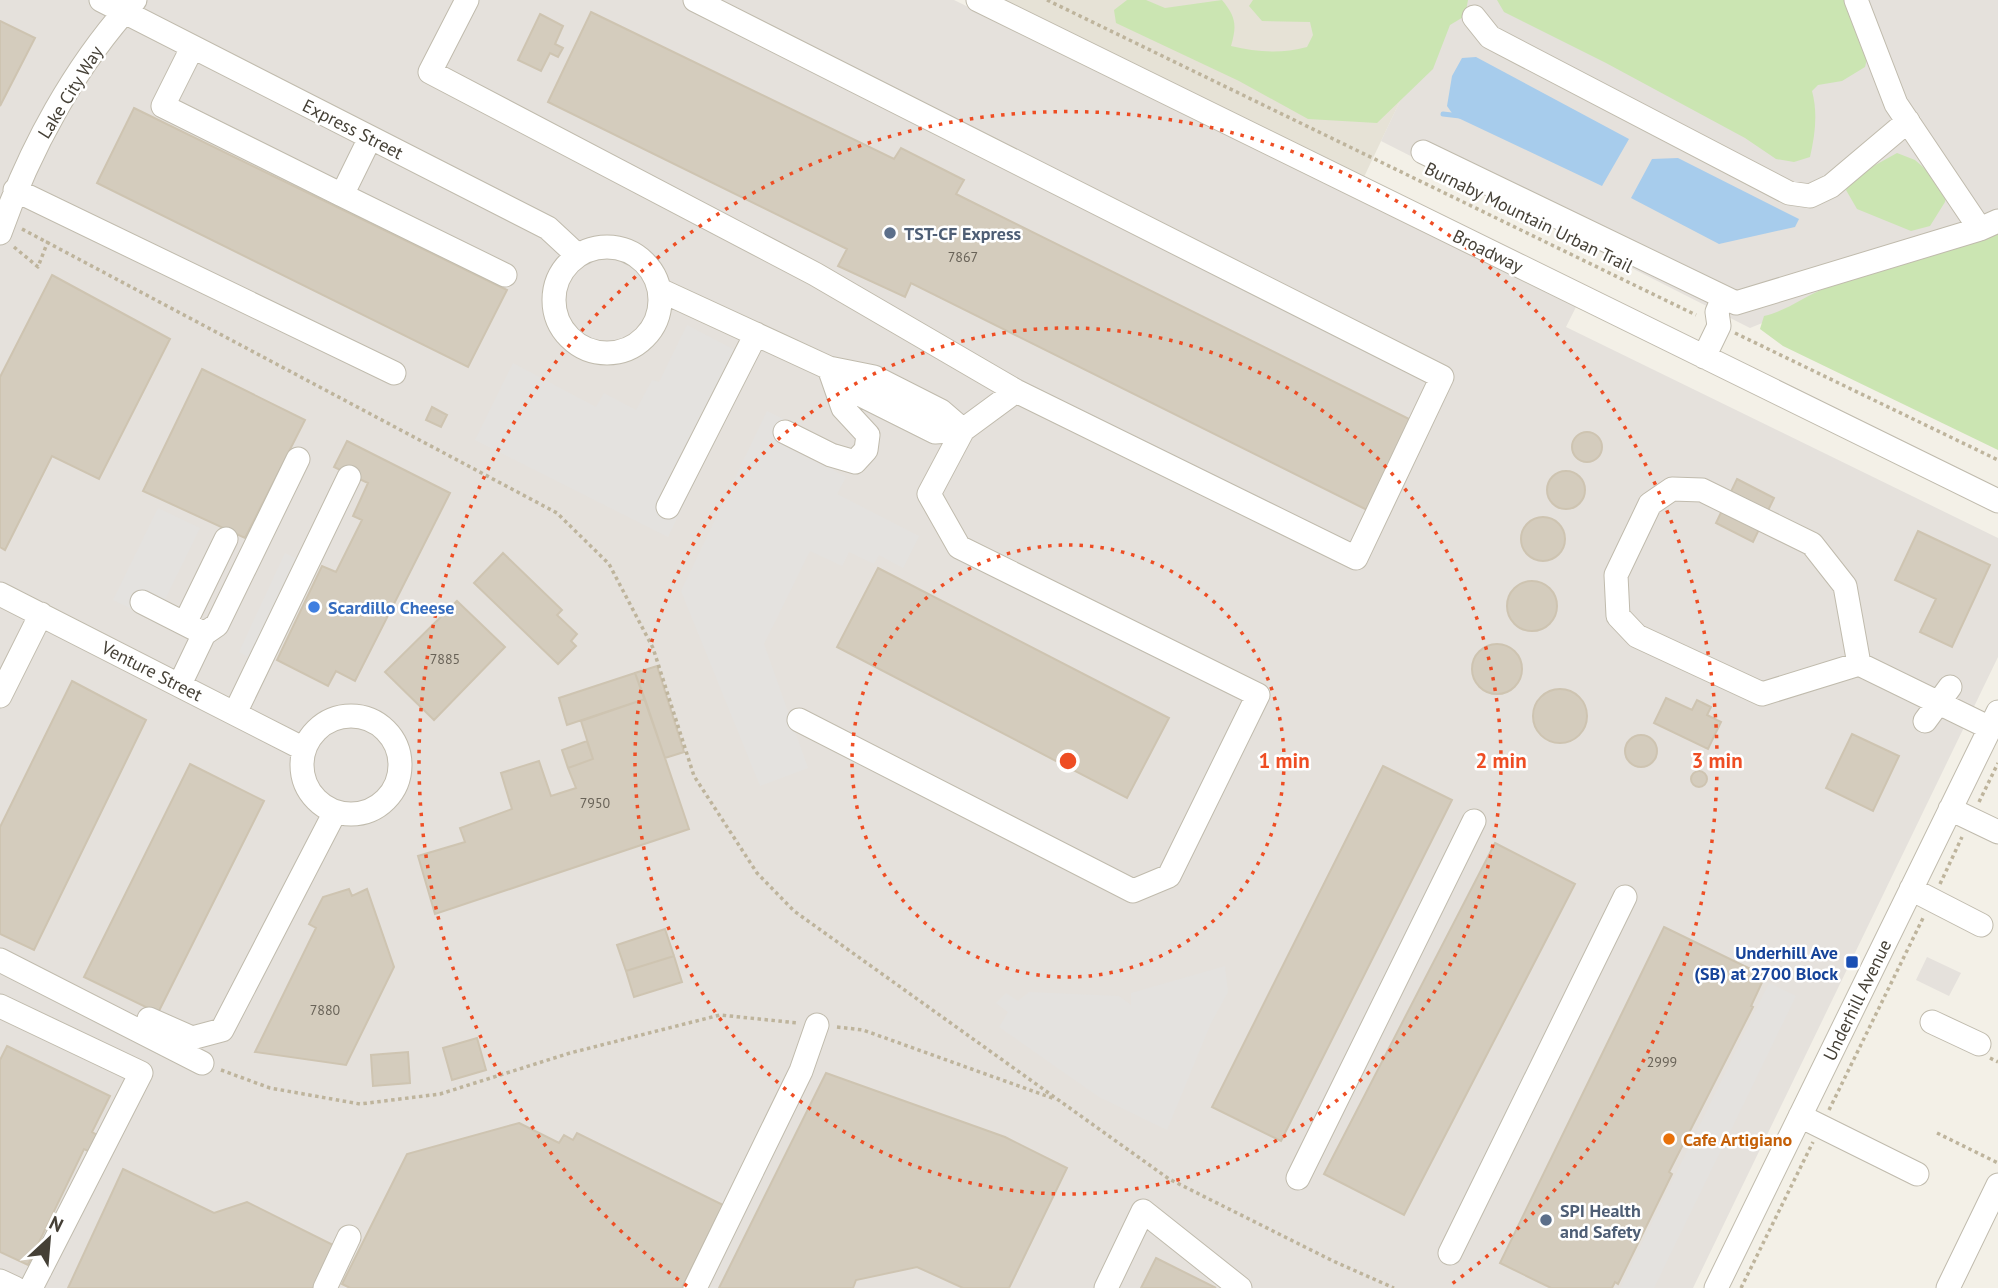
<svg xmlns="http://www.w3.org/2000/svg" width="1998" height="1288" viewBox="0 0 1998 1288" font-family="'PT Sans',sans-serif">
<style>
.residential{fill:#e6e2d6}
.industrial{fill:#e5e1dc}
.green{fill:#cbe5b2}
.parking{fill:#e4e2df}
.water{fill:#a7ccec}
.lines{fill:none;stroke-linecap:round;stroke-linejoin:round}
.stream{stroke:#a7ccec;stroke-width:5}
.building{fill:#d4ccbd;stroke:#cec4b1;stroke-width:2}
.minor-casing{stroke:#c0bbad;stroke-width:25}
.path{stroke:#beb49c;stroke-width:3.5;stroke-dasharray:3.5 3.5;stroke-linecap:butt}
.minor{stroke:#fff;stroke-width:23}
.ring{fill:none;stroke:#ee4d23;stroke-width:3.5;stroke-dasharray:3.5 7}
.service-dot{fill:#5c6f8a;stroke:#fff;stroke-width:2.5}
.shop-dot{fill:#3f7fe0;stroke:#fff;stroke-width:2.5}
.transit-dot{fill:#1a4fb4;stroke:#fff;stroke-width:2.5}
.food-dot{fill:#e8710a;stroke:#fff;stroke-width:2.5}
.labels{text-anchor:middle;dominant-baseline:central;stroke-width:5;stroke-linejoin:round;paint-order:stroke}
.number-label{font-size:14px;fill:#696358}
.street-label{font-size:18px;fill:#454036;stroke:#fff}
.service-label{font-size:18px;font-weight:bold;fill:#4e5e75;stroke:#fff;text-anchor:start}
.shop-label{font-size:18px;font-weight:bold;fill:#366cbe;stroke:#fff;text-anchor:start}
.transit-label{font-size:18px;font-weight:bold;fill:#164399;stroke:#fff;text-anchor:end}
.food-label{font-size:18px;font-weight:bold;fill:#c56008;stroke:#fff;text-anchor:start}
.centre{fill:#ee4d23;stroke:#fff;stroke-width:3.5}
.ring-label{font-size:21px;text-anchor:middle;font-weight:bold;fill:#ee4d23;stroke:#fff;stroke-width:5;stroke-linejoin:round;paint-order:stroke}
</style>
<rect width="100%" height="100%" fill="#f3f0e7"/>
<path class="residential" d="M1002 0H1448L1364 177Z"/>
<path class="industrial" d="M0 0H954L1577 305 1566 327 1998 538V657L1693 1288H0Z
M1448 0H1998V227L1750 328 1381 141Z
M1927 957 1961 973 1949 996 1916 980Z"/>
<path class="green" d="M1127 0H1146L1165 8 1222 0C1236 17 1237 25 1231 46 1257 52 1281 54 1307 47L1313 35 1310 22 1262 21 1249 6 1253 0H1468L1465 16 1450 25 1433 69 1377 123 1308 119 1239 81 1116 23 1114 10Z
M1497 0H1846L1869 51 1865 67 1842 81 1818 85 1812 91C1818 113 1815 135 1810 157L1794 162 1776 159 1745 138 1606 63 1504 12Z
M1897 153 1915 160 1947 188 1945 202 1930 226 1911 231 1857 209 1846 190 1852 178Z
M1998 231V450L1783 346 1760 329 1764 316C1786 311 1802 298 1823 289 1879 263 1940 249 1998 231Z"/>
<path class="parking" d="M687 325 754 360 668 537 475 440 513 363 596 407 604 393 636 410 652 380 659 382Z
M767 411 843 449 833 470 846 477 837 494 919 536 903 568 879 555 874 564 849 552 842 566 810 551 764 644 808 768 760 786 681 591Z
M158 508 200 528 155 620 113 600Z
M285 553 307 564 259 663 239 652Z
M1225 966 1228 992 1211 1023 1167 1130 1099 1097 999 1027 1008 1012 996 1003 1006 993 1018 1001 1029 992 1119 996 1131 1005V993Z
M1769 983 1796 996 1654 1288H1620Z"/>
<path class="water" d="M1476 57 1629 139 1602 186 1454 116 1447 106 1452 76 1462 58Z
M1678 158 1799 219 1795 227 1719 244 1631 198 1652 159Z"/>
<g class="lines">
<path class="stream" d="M1443 114 1460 116"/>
</g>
<path class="building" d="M591 12 894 159 901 148 964 180 956 194 1411 420 1367 510 911 283 905 297 838 266 847 249 548 102Z
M540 14 563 26 555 44 563 48 558 57 550 53 541 71 518 60Z
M0 21 35 38 0 106Z
M134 108 507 290 468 367 97 183Z
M52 275 170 339 99 479 52 456 5 550 0 547V377Z
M202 369 305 420 245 538 143 491Z
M432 407 447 415 441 427 426 420Z
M1572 447a15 15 0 1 1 30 0a15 15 0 1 1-30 0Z
M347 441 450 493 355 681 336 671 328 686 277 660 322 566 336 572 362 520 353 516 368 483 334 467Z
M1547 490a19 19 0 1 1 38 0a19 19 0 1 1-38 0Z
M1737 479 1774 498 1753 542 1716 523Z
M1521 539a22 22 0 1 1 44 0a22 22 0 1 1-44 0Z
M1918 531 1990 565 1952 647 1920 632 1936 599 1895 580Z
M503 553 562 610 557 615 577 634 571 641 576 646 558 664 474 583Z
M878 568 1169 718 1127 798 837 647Z
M1507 606a25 25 0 1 1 50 0a25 25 0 1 1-50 0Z
M457 601 505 647 434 720 385 672Z
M1472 669a25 25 0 1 1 50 0a25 25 0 1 1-50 0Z
M657 666 684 752 665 758 635 673Z
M635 673 645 699 567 725 559 698Z
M72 681 146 720 34 950 0 934V827Z
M1533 716a27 27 0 1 1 54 0a27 27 0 1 1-54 0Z
M1666 698 1692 710 1697 700 1711 707 1707 715 1721 722 1708 749 1654 723Z
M645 699 689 829 435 914 418 856 465 842 460 828 512 809 501 773 539 761 551 796 576 788 568 768 593 759 581 721Z
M1852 734 1899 756 1873 811 1826 788Z
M1625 751a16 16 0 1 1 32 0a16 16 0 1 1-32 0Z
M587 741 593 759 568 768 562 750Z
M190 764 264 801 158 1013 84 977Z
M1383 766 1452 800 1281 1141 1212 1107Z
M1691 779a8 8 0 1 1 16 0a8 8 0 1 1-16 0Z
M1495 843 1575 884 1404 1215 1324 1174Z
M349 889 352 896 367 889 394 967 346 1065 255 1052 316 928 309 924 323 897Z
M1664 927 1765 976 1751 1006 1753 1007 1669 1172 1672 1174 1618 1284 1615 1282 1612 1288H1551L1500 1263Z
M665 929 674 956 626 971 617 945Z
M674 956 682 982 634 997 626 971Z
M477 1038 486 1070 452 1080 443 1048Z
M7 1046 110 1096 92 1132 104 1139 97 1155 84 1149 28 1265 0 1252V1060Z
M408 1052 410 1083 373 1086 371 1055Z
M826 1073 1005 1137 1067 1168 1009 1288H963L917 1267 856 1280 853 1288H719Z
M519 1123 559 1143 564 1135 573 1140 577 1133 723 1205 682 1288H350L342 1284 407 1154Z
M123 1169 214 1213 247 1202 337 1247 316 1288H68Z
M1156 1258 1216 1288H1141Z"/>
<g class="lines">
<g class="minor-casing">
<path id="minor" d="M101 0 548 228 577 255
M467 0 430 72 815 274 1016 391 1356 558 1442 377 695 0
M978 0 1998 501
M1856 0 1896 104 1980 229
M1474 17 1490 37 1789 193 1810 196 1831 186 1908 121
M192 48 163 106 342 195
M370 138 342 195 505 275
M1423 152 1736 303 1980 229 1998 221
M15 190 394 373
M0 233C29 150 75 65 135 0
M554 300a53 53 0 1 1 106 0a53 53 0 1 1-106 0Z
M660 290 829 368 874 377 941 411 963 430
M1704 357 1719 326 1717 312 1723 298
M833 372 855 392 935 432 963 430
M785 432 831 455 855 462 866 450 868 435 843 408 829 368
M668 507 756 334
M0 594 304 749
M142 602 199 631
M185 623 226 539
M1859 664 1845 586 1812 544 1702 490 1672 489 1650 504 1616 575 1618 616 1637 636 1762 694 1859 664 1990 728
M180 684 204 634 217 625 298 459
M0 696 41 614
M235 713 349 477
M302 765a49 49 0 1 1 98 0a49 49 0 1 1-98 0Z
M799 720 1133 891 1169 876 1258 695 959 547 929 494 963 430 1016 391
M1925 721 1950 687
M1950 809 1998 832
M1911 889 1981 925
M0 960 202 1063
M0 1006 141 1073 31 1288
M149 1019 192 1038 222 1030 335 812
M1932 1022 1979 1044
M1800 1116 1917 1174
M1298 1178 1474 821
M1450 1253 1625 897
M0 1281 15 1288
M325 1288 349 1237
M695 1288 801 1071 817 1025
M1106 1288 1143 1211 1240 1288
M1716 1288 1998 712
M1948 1288 1998 1185"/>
</g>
<path class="path" d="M1047 0 1696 315
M22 229 557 513 609 564 653 648 694 776 757 873 794 911 1169 1179 1333 1261 1394 1288
M14 247 38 267 48 241
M1735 333 1998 460
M1979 802 1998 763
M1940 884 1962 837
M837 1027 863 1030 1055 1099
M1990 1058 1998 1062
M221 1070 270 1088 360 1104 440 1094 570 1053 720 1015 798 1023
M1829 1110 1924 916
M1937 1133 1998 1163
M1741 1288 1813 1142"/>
<use href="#minor" class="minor"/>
</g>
<g class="ring">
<circle cx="1068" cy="761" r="216"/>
<circle cx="1068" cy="761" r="433"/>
<path d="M687 1286A649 649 0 1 1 1449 1286"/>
</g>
<g class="service-dot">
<circle cx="890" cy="233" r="7"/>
<circle cx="1546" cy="1220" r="7"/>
</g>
<circle class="shop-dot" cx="314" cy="607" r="7"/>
<rect class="transit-dot" x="1845" y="955" width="14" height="14" rx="3.5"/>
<circle class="food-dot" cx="1669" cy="1139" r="7"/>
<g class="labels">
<g class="number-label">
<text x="963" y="257">7867</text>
<text x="445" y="659">7885</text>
<text x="595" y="803">7950</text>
<text x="325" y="1010">7880</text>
<text x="1662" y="1062">2999</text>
</g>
<g class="street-label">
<text transform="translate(70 92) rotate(-58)">Lake City Way</text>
<text transform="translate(353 129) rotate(27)">Express Street</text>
<text transform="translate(1529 217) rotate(26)">Burnaby Mountain Urban Trail</text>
<text transform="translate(1488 251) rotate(26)">Broadway</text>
<text transform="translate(152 671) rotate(27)">Venture Street</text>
<text transform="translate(1857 1000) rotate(-64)">Underhill Avenue</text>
</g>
<g class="service-label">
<text x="904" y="233">TST-CF Express</text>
<text x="1560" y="1210">SPI Health<tspan x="1560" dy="21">and Safety</tspan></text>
</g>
<g class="shop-label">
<text x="328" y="607">Scardillo Cheese</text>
</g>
<g class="transit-label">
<text x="1838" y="952">Underhill Ave<tspan x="1838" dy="21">(SB) at 2700 Block</tspan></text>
</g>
<g class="food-label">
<text x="1683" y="1139">Cafe Artigiano</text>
</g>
</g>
<circle cx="1068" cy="761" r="10" class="centre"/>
<g class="ring-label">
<text x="1284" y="768">1 min</text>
<text x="1501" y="768">2 min</text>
<text x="1717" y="768">3 min</text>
</g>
<g transform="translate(49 1239) rotate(26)" stroke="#ffffff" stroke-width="5" paint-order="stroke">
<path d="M0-5L12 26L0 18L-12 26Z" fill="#454036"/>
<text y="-10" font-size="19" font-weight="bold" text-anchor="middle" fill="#454036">N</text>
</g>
</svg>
